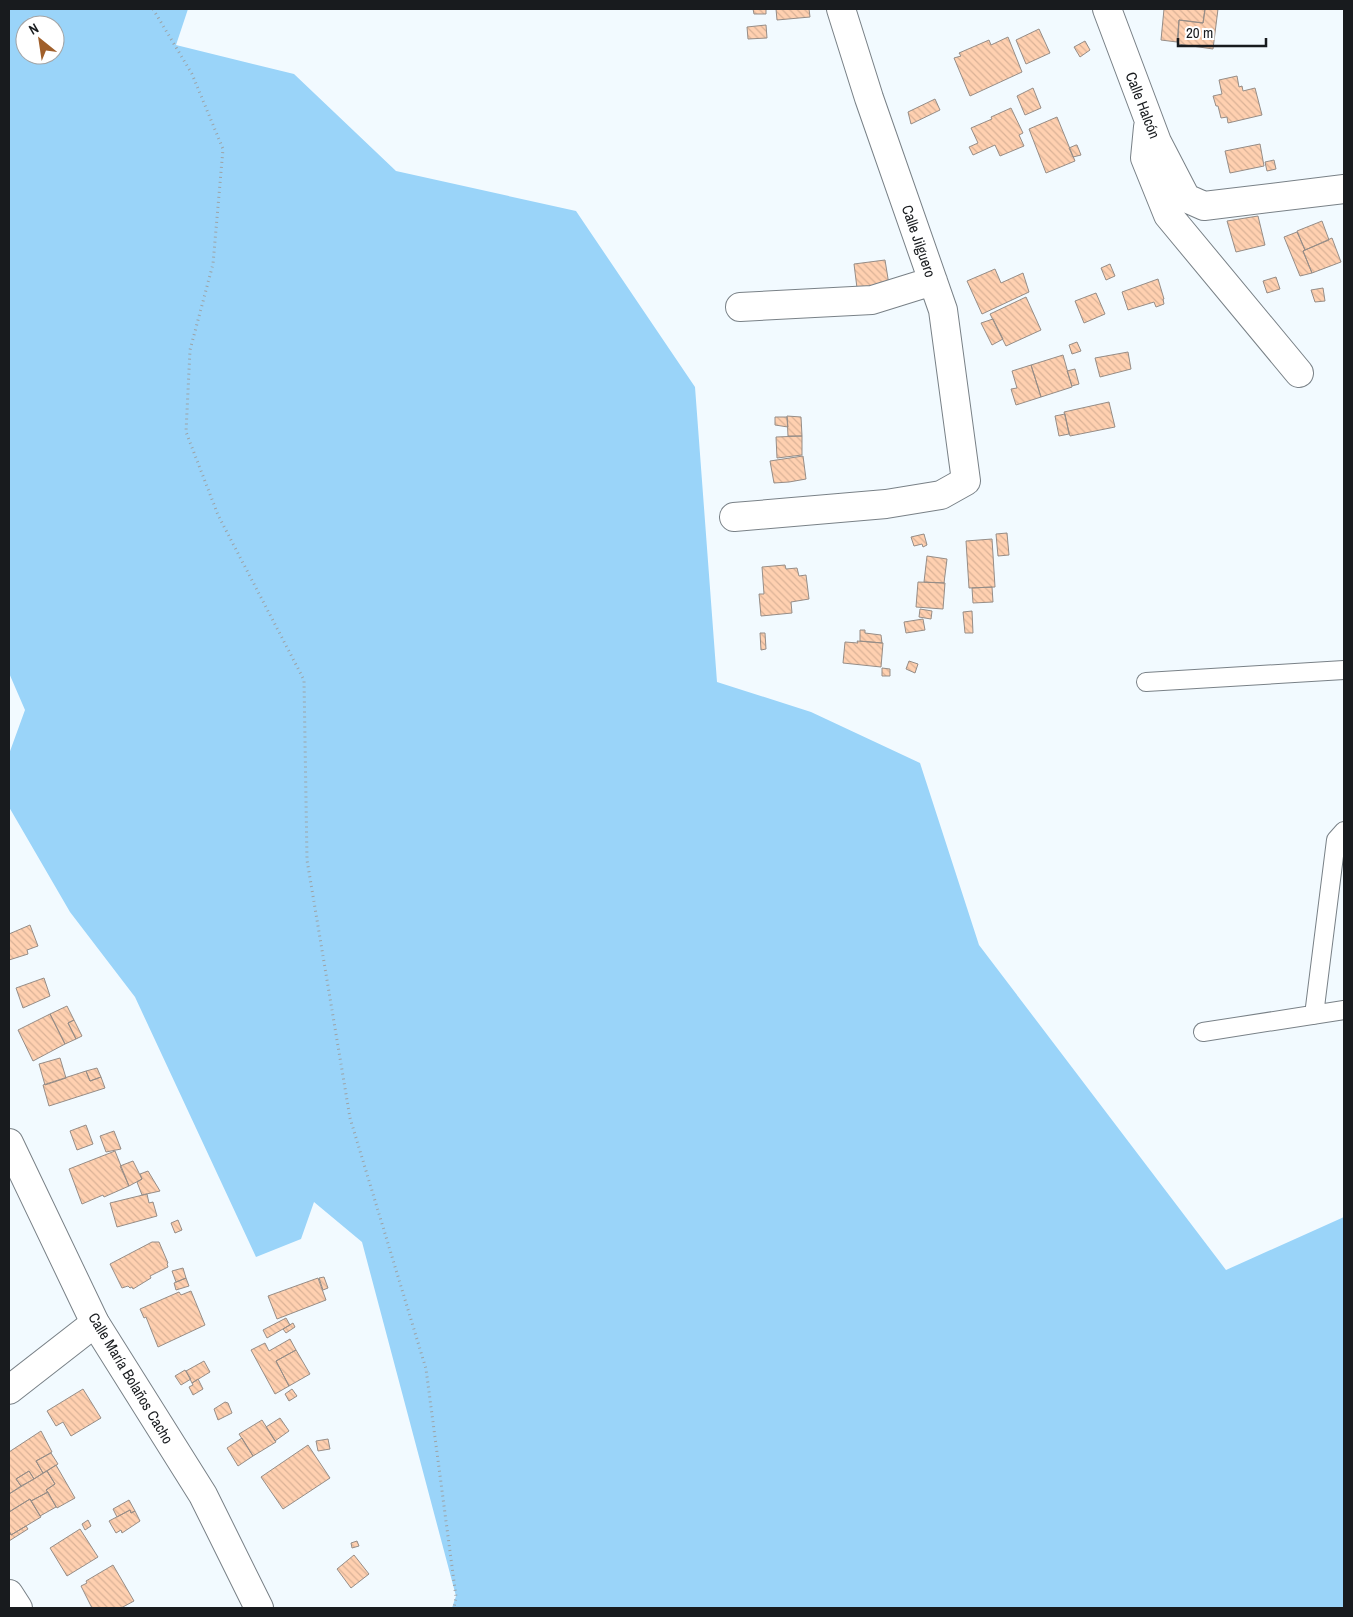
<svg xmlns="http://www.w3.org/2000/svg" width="1353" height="1617" viewBox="0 0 1353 1617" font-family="'Archivo Narrow',sans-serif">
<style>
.green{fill:#9ad4f9;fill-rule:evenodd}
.building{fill:url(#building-back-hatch);stroke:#968d87}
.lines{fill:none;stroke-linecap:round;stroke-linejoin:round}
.service-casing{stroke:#798187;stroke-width:20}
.minor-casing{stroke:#798187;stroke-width:30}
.tertiary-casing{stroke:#798187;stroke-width:30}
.path{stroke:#9ca3a7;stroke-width:3;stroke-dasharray:1 4;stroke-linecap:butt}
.service{stroke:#fff;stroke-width:18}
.minor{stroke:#fff;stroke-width:28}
.tertiary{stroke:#fff;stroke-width:28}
.labels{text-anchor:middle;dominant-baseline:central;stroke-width:4.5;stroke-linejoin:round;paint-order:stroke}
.street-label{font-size:15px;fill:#181b1e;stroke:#fff}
</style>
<defs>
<pattern id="building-back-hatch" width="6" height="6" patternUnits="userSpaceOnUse" patternTransform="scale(1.25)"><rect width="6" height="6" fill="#ffd0b0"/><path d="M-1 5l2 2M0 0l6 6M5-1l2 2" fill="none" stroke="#dab297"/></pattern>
</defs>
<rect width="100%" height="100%" fill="#f2faff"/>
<path class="green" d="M9 9H188L176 45 294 74 396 171 576 211 695 387 717 682 811 712 920 763 979 945 1226 1270 1344 1217V1608H452L456 1596 362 1242 314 1202 301 1239 256 1257 135 997 70 912 9 807V754L25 710 9 673ZM25 25H55V55H25Z"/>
<path class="building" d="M753 9H766V14H754Z
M776 9H809L810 17 777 20Z
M1164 9H1205L1203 23 1179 20 1177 42 1161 40Z
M1205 9H1218L1213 49 1178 44 1179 20 1203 23Z
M766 25 767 38 748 39 747 27Z
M1039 29 1050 53 1026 64 1016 40Z
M1008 37 1022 72 970 96 954 58 961 56 959 53 989 40 991 45Z
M1085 41 1090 50 1080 57 1074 47Z
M1237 76 1239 87 1242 86 1243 91 1255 88 1262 115 1228 123 1227 117 1221 118 1218 106H1216L1213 96 1222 94 1219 80Z
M1033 88 1041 108 1025 115 1017 96Z
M935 99 940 110 911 124 908 112Z
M1011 108 1023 133 1019 135 1024 146 1000 156 995 145 973 155 969 147 978 143 971 128 992 119 991 117Z
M1057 117 1075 161 1046 173 1029 129Z
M1260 144 1264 166 1230 173 1225 151Z
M1076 145H1077L1081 155 1073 157 1069 148Z
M1274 160 1276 169 1267 171 1265 162Z
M1258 216 1265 245 1236 252 1227 221Z
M1322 221 1329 240 1305 250 1297 231Z
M1297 232 1305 250 1303 251 1312 273 1300 276 1284 237Z
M1332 238 1341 262 1312 273 1303 251Z
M885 260 890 291 858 296 854 264Z
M1110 264 1115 276 1106 280 1101 268Z
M995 269 1001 283 1023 273 1029 292 982 314 967 281Z
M1276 277 1280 289 1267 293 1263 281Z
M1158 279 1164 299H1163L1164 304 1156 307 1154 302 1128 310 1122 292Z
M1323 288 1325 301 1315 302 1311 290Z
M1096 293 1105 314 1084 323 1075 301Z
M1026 297 1041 330 1006 346 990 314Z
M993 319 1003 339 992 345 981 323Z
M1077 342 1081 351 1072 354 1069 345Z
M1128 352 1131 369 1100 377 1095 358Z
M1063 355 1072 387 1041 397 1031 365Z
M1031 365 1041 397 1016 405 1011 389 1017 388 1012 371Z
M1075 369 1079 384 1072 386 1067 371Z
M1109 402 1115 427 1070 436 1064 412Z
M1065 414 1069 434 1059 436 1055 416Z
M787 416 801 417 802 436H788Z
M775 417H787L788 427 775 425Z
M802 436V455L777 458 776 437Z
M803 456 806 479 789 482 774 483 770 461Z
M1007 533 1009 555 998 556 996 534Z
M924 534 927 545 923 547 922 544 914 546 911 537Z
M992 539 995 587 969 588 966 541Z
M927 556 947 559 944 583 924 582Z
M785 565 786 569 797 568 799 576 806 575 809 599 791 602 792 613 761 616 759 594H764L762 567Z
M918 582 945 583 943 609 916 607Z
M992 587 993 602 973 603 972 588Z
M920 609 932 611 931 619 919 617Z
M972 611 973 633H965L963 612Z
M923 619 925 630 906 633 904 622Z
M860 630H865V633L881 635 882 643 860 641Z
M760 633H765L766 649 761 650Z
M857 641 883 643 881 667 843 663 845 642 858 643Z
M909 661 918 664 915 673 906 669Z
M882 668 890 669V676H882Z
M30 925 38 946 27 950 28 954 9 960V934Z
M44 978 50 996 23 1008 16 988Z
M67 1006 74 1020 68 1023 76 1039 65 1044 50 1014Z
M50 1014 65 1044 33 1061 18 1030Z
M74 1020 82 1036 76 1039 68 1023Z
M60 1058 66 1078 45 1085 39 1064Z
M97 1068 101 1077 90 1081 86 1071Z
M86 1071 90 1081 101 1077 105 1088 49 1106 43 1085Z
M86 1125 93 1144 77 1150 70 1131Z
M114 1131 121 1149 106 1152 100 1136Z
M115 1151 129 1186 104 1197 103 1195 82 1204 69 1169Z
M133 1161 142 1179 129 1186 120 1166Z
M148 1171 160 1191 142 1195 137 1182 142 1179 140 1174Z
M147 1194 149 1203 153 1202 157 1216 117 1227 110 1203Z
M178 1220 182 1230 175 1233 171 1223Z
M152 1242H159L168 1263 167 1264 168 1267 150 1276 151 1278 133 1289 132 1287 130 1288 128 1286 122 1288 110 1264Z
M183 1268 186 1278 176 1282 172 1271Z
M324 1277 328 1288 323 1290 319 1278Z
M186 1278 189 1286 176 1290 174 1283Z
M318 1278 326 1300 277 1319 268 1296Z
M191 1291 205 1325 158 1347 146 1317 144 1318 140 1309 179 1292 181 1295Z
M286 1318 290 1325 267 1338 263 1330Z
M293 1323 295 1327 286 1333 283 1329Z
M290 1339 296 1350 276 1361 289 1386 275 1394 251 1350 265 1343 269 1351Z
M296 1350 310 1374 289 1386 276 1361Z
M204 1361 210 1372 192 1383 186 1371Z
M185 1370 191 1379 181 1385 175 1376Z
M198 1379 203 1389 193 1395 189 1387 193 1385 192 1383Z
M83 1389 101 1418 71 1436 63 1422 56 1426 47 1411Z
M292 1389 297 1396 289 1401 285 1394Z
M225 1402 228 1403 232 1413 218 1420 214 1409Z
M280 1418 289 1431 275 1441 266 1427Z
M262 1420 276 1442 253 1456 239 1434Z
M41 1431 52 1452 36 1461 43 1473 34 1479 29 1471 16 1479 21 1486 9 1494V1452Z
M242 1438 253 1456 238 1466 227 1448Z
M328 1439 330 1449 318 1451 316 1441Z
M308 1445 330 1478 283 1509 261 1477Z
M51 1453 58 1464 43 1473 36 1461Z
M56 1465 75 1498 57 1508 46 1490 55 1484 47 1471Z
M29 1471 34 1479 21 1486 16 1479Z
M47 1471 55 1484 46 1490 48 1492 31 1501 30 1499 9 1512V1494Z
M48 1492 56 1507 40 1516 31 1501Z
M30 1499 41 1517 11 1535 9 1531V1512Z
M129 1500 135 1511 131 1513 130 1510 117 1517 113 1509Z
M130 1510 131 1513 135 1511 140 1521 122 1533 121 1530 116 1533 109 1521Z
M88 1520 91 1526 85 1530 82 1524Z
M26 1526 28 1529 9 1541V1531L11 1535Z
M80 1529 98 1557 67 1576 50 1548Z
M357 1541 359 1546 352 1548 351 1543Z
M354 1555 369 1574 351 1588 337 1569Z
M113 1565 134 1601 121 1608H92L81 1586 87 1583 86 1581Z"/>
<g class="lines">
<g class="service-casing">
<path id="service" d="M1146 682 1344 670
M1314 1015 1336 840 1344 831
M1203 1032 1344 1010"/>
</g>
<g class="minor-casing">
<path id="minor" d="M1107 9 1157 142 1186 198 1204 206 1344 189
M1148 127 1145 158 1168 215 1299 373
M740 307 872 300 933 281
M734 517 886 504 941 495 966 481 943 310 869 98 841 9
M9 1390 95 1323
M9 1594 18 1608"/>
</g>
<g class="tertiary-casing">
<path id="tertiary" d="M9 1143 95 1323 203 1495 259 1608"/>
</g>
<path class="path" d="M153 9 192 74 223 149 213 264 190 350 186 432 218 515 304 680 307 860 350 1118 426 1369 456 1597 454 1608"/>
<use href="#service" class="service"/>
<use href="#minor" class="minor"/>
<use href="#tertiary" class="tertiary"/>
</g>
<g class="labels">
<g class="street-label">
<text transform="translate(1143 105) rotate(69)">Calle Halcón</text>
<text transform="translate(919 241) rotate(71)">Calle Jilguero</text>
<text transform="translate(131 1378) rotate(59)">Calle María Bolaños Cacho</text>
</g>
</g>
<rect width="1353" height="1617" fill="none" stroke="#181b1e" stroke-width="20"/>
<g transform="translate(40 40) rotate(330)"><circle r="24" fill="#ffffff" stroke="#a3a4a5"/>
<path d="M0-4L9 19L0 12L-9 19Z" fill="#a05f2a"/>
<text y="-8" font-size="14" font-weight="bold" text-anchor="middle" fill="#181b1e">N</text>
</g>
<path d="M1178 38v8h88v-8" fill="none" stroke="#181b1e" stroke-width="2.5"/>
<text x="1186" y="38" font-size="15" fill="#181b1e" stroke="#ffffff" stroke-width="4" paint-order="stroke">20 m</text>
</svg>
